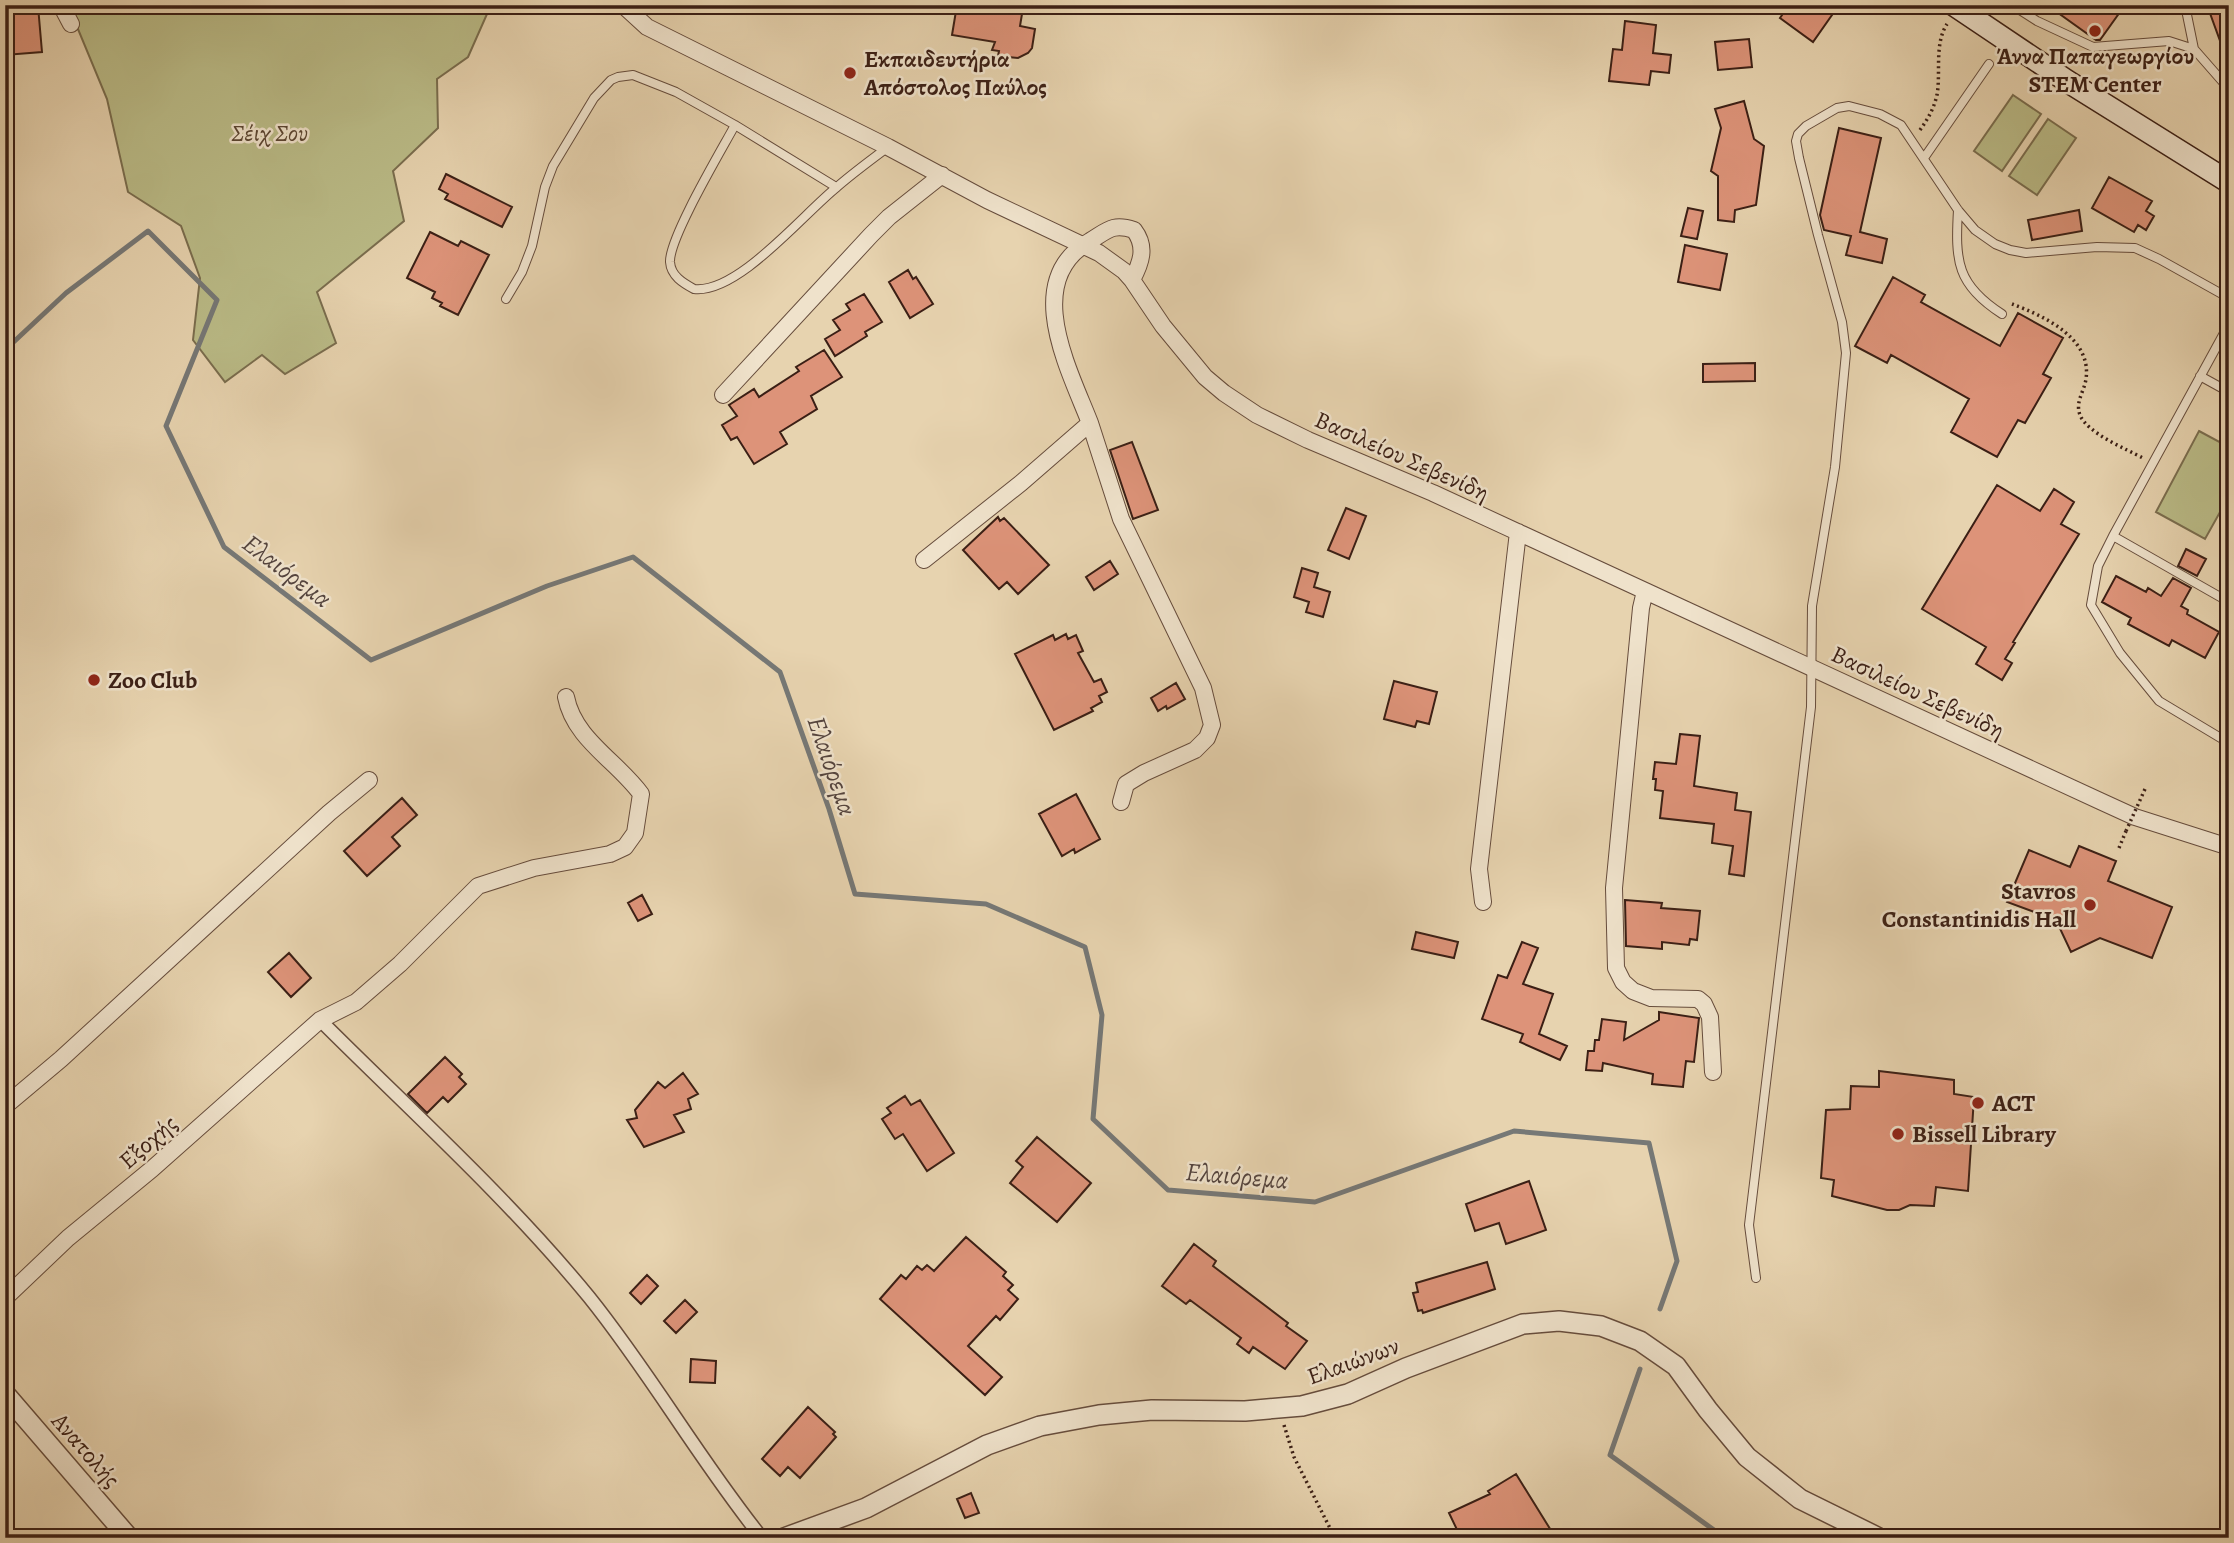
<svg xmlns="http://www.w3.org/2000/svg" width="2234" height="1543" viewBox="0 0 2234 1543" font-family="Alegreya,serif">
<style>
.green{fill:#babb87;stroke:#7a6d4e;stroke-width:2}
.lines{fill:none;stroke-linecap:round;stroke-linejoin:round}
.stream{stroke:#767876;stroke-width:5}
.building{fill:#dd9379;stroke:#3b1f15;stroke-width:2}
.service-casing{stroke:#664c3c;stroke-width:10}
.pedestrian-casing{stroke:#664c3c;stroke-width:15}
.minor-casing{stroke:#664c3c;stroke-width:18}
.tertiary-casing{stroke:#664c3c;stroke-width:22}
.secondary-casing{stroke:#3b1f15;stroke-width:24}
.path{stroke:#3b1f15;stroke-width:3.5;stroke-dasharray:2 3.5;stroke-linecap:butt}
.service{stroke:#efe2cb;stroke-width:8}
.pedestrian{stroke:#efe2cb;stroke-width:12}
.minor{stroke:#efe2cb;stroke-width:16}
.tertiary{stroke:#efe2cb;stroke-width:19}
.secondary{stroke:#efe2cb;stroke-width:21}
.path-bridge{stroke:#3b1f15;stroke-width:3.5;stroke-dasharray:2 3.5;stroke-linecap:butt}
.poi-dot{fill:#8f2418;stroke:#efe2cb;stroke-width:2.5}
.labels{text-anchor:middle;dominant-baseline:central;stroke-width:5;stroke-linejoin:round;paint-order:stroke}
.poi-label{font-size:24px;font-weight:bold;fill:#3b1f15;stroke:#efe2cb;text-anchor:start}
.park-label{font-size:24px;font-style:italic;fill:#5b4632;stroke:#efe2cb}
.street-label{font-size:24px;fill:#3b1f15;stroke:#efe2cb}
.water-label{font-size:26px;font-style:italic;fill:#54443e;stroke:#efe2cb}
</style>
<rect width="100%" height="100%" fill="#e7d3af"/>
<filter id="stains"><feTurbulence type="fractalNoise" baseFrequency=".00286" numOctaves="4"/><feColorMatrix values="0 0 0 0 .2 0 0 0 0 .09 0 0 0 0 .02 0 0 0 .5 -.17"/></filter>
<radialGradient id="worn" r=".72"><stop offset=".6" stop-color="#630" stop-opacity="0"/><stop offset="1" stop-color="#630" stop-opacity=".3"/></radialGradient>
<path class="green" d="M68 5H491L468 57 437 79 438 128 393 171 404 221 317 292 336 343 285 374 262 355 225 382 193 340 200 278 181 226 128 192 107 99Z
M2013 95 2041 114 2002 171 1974 151Z
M2048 119 2076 138 2037 195 2009 176Z
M2199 431 2229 447V496L2205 539 2156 512Z"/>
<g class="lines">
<path class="stream" d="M5 350 66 293 148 231 217 300 166 426 224 547 371 660 547 586 633 557 780 672 829 809 855 894 986 904 1085 947 1102 1015 1093 1119 1168 1190 1315 1202 1514 1131 1649 1143 1677 1261 1660 1309
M1640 1369 1610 1455 1725 1538"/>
</g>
<path class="building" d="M5 5 38 6 42 52 5 55Z
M957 5H1019L1018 14H1022L1020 26 1035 29 1032 48 1028 53 1018 58 998 56 999 51 992 50 995 42 952 35Z
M1789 5H1839L1813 42 1780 18Z
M2047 5H2125L2100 40H2096Z
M2207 5H2229V60H2227Z
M1625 21 1656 25 1653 53 1671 55 1669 73 1651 71 1649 85 1609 81 1613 49 1622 50Z
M1749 39 1752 67 1718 70 1715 42Z
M1744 101 1754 139 1764 146 1756 205 1735 210 1734 222 1718 220V176L1711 171 1721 128 1715 109Z
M1839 128 1881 138 1860 232 1887 239 1882 263 1846 255 1851 236 1824 230 1820 215Z
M446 174 512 207 502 227 445 199 448 194 439 189Z
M2109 177 2152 201 2146 211 2154 216 2146 230 2138 225 2134 232 2092 208Z
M1688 208 1703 211 1697 239 1681 236Z
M2079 210 2082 231 2032 240 2028 220Z
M430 232 458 246 461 241 489 255 458 315 440 306 442 303 432 298 435 292 407 278Z
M1685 245 1727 254 1720 290 1678 282Z
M908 270 913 279 916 277 933 304 910 318 889 282Z
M1893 277 1925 295 1921 302 2000 346 2018 313 2063 338 2043 374 2051 378 2025 423 2018 420 1997 457 1951 432 1969 399 1891 355 1887 363 1855 346Z
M864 294 882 322 865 332 867 336 835 356 825 339 840 330 833 320 850 310 846 304Z
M824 350 842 377 811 396 817 409 780 432 787 444 754 464 737 437 731 440 722 425 737 416 729 405 754 389 759 397 799 371 796 367Z
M1755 363V381L1703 382V364Z
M1132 442 1158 510 1133 519 1110 450Z
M1997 485 2040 511 2054 489 2074 502 2061 524 2079 534 2013 642 2015 643 2005 659 2012 663 2002 680 1976 664 1986 647 1922 609Z
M1346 508 1366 516 1349 559 1328 550Z
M998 517 1000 521 1004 518 1049 565 1018 594 1007 582 999 589 963 550Z
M2186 549 2206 559 2197 576 2178 566Z
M1110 561 1118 574 1094 590 1086 577Z
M1302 568 1318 573 1314 587 1330 592 1323 617 1306 612 1309 602 1294 597Z
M2116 576 2146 592 2148 588 2161 596 2173 578 2191 588 2181 606 2188 610 2187 614 2219 632 2205 658 2172 640 2169 646 2128 624 2131 618 2102 602Z
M1066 634 1068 639 1076 635 1083 651 1078 653 1094 682 1101 679 1107 692 1099 696 1102 702 1091 708 1093 711 1054 730 1015 654 1053 635 1055 640Z
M1394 681 1437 692 1429 724 1417 721 1415 727 1384 719Z
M1176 683 1185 699 1167 709 1166 706 1158 711 1151 698Z
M1680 734 1700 736 1694 786 1737 793 1735 810 1751 812 1744 876 1729 874 1733 846 1712 843 1714 824 1660 818 1663 791 1655 790 1656 779H1653L1655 762 1676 764Z
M1076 794 1100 839 1075 853 1074 849 1062 856 1039 814Z
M402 798 417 815 392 837 400 846 367 876 344 851Z
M2079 846 2116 861 2108 881 2172 907 2152 958 2100 938 2071 952 2056 920 2007 902 2029 850 2070 867Z
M642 895 652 914 638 921 628 903Z
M1625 900 1662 903 1661 908 1700 911 1697 940 1690 939 1689 945 1662 942V949L1626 946Z
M1416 932 1458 942 1454 958 1412 949Z
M1522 942 1538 948 1523 984 1553 994 1539 1034 1567 1046 1560 1060 1520 1042 1523 1034 1482 1019 1498 975 1507 978Z
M289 953 311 978 291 997 268 972Z
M1659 1012 1699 1018 1694 1062 1686 1061 1683 1087 1652 1084 1653 1074 1603 1063 1602 1071 1586 1070 1588 1051H1594L1595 1040H1599L1602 1019 1626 1022 1624 1040 1659 1020Z
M445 1057 462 1074 459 1077 466 1084 448 1102 443 1097 427 1113 408 1094Z
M1879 1071 1954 1080V1094L1974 1097 1968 1191 1936 1187 1934 1206 1910 1205 1899 1210H1887L1832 1196 1834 1180 1821 1178 1826 1110 1850 1109 1851 1086 1879 1087Z
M683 1073 698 1094 688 1099 691 1109 674 1115 684 1132 644 1147 627 1120 637 1118 635 1110 658 1082 665 1088Z
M905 1096 911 1105 920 1100 954 1153 927 1171 903 1134 895 1139 882 1119 891 1113 887 1108Z
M1037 1137 1091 1183 1057 1222 1010 1183 1023 1167 1016 1161Z
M1529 1181 1546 1230 1506 1244 1499 1223 1475 1231 1466 1204Z
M966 1237 1006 1272 1003 1276 1013 1285 1008 1290 1018 1299 1000 1320 996 1316 968 1346 1002 1377 985 1395 880 1299 901 1275 906 1279 917 1266 922 1270 927 1265 934 1271Z
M1194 1244 1216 1261 1213 1266 1288 1323 1286 1326 1307 1341 1285 1369 1253 1347 1249 1353 1237 1344 1241 1338 1190 1300 1186 1304 1162 1286Z
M1487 1262 1495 1289 1423 1313 1422 1310 1418 1311 1413 1293 1418 1292 1416 1283Z
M647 1275 658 1286 641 1304 630 1293Z
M685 1300 697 1312 676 1333 664 1321Z
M691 1359 716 1361 715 1383 690 1382Z
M808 1407 835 1432 833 1434 836 1437 800 1478 788 1467 780 1476 762 1459Z
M1516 1474 1552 1532 1543 1538H1461L1449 1513 1490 1494 1488 1491Z
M971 1493 979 1513 965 1518 957 1499Z"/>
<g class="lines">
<g class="service-casing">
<path id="service" d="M2012 5 2037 21 2093 47 2169 41 2194 49
M2185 5 2194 49 2229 89
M735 125C721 151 669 238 670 262 671 276 683 283 694 289 738 294 803 214 837 187 853 173 871 160 888 147
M1924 158 1989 64
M1958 210C1955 262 1957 285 2002 314
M506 299 522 272 532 246 545 187 553 166 594 98 611 80 618 77 633 75 676 92 735 125 836 187
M2229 324 2113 536 2098 566 2091 605 2120 653 2159 701 2229 743
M2200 376 2229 392
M2113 536 2229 602
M1756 1278 1749 1225 1811 707 1812 606 1835 467 1846 353 1842 322 1818 235 1799 158 1796 141 1798 134 1806 126 1837 108 1849 106 1880 114 1901 125 1958 210 1975 230 1995 244 2010 250 2026 253 2097 247 2135 248 2159 259 2229 298"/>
</g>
<g class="pedestrian-casing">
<path id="pedestrian" d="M320 1020C411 1111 507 1197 589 1297 651 1374 700 1461 762 1538"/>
</g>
<g class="minor-casing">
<path id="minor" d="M61 5 71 24
M623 5 647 27 888 147 987 200 1099 253 1124 271 1132 280 1163 326 1205 377 1224 393 1257 415 1308 440 1433 493 2100 801 2135 817 2229 847
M723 395 871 235 889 217 942 175
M1090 423 1121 519 1203 688 1212 725 1207 738 1195 750 1144 773 1126 784 1121 802
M924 560 1021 483 1090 423C1069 369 1021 280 1090 241 1108 230 1113 223 1134 230 1147 247 1141 263 1132 280
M1645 591 1641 608 1614 888 1616 968 1623 982 1633 991 1651 998 1698 999 1704 1004 1710 1017 1713 1072
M1483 902 1479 869 1518 532
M5 1106 61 1059 329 813 369 780
M5 1298 68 1238 152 1169 320 1020 356 1002 400 964 478 886 534 868 610 854 625 847 635 833 641 794C617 761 574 739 566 697"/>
</g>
<g class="tertiary-casing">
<path id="tertiary" d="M5 1394 129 1538
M784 1538 866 1508 987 1445 1040 1426 1099 1415 1152 1410 1245 1411 1302 1406 1348 1394 1406 1368 1523 1324 1559 1321 1601 1326 1640 1341 1676 1366 1708 1410 1747 1457 1800 1499 1879 1538"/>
</g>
<g class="secondary-casing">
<path id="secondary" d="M1954 5 2067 81 2229 182"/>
</g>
<path class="path" d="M1920 130C1928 119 1934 108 1937 95 1941 73 1934 44 1947 24
M2012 304C2044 316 2092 338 2086 379 2084 392 2075 402 2080 415 2087 433 2126 449 2143 458
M2119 848 2126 831
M1284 1425 1294 1457 1335 1538"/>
<use href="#service" class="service"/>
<use href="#pedestrian" class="pedestrian"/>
<use href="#minor" class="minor"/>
<use href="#tertiary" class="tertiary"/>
<use href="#secondary" class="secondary"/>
<path class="path-bridge" d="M2126 831 2145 789"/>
</g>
<g class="poi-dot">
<circle cx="2095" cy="31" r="7"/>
<circle cx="850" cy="73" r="7"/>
<circle cx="94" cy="680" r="7"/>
<circle cx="2090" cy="905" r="7"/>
<circle cx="1978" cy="1103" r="7"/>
<circle cx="1898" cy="1134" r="7"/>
</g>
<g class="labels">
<g class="poi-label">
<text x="2095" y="56" text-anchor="middle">Άννα Παπαγεωργίου<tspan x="2095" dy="28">STEM Center</tspan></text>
<text x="864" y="59">Εκπαιδευτήρια<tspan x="864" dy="28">Απόστολος Παύλος</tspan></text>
<text x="108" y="680">Zoo Club</text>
<text x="2076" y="891" text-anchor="end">Stavros<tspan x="2076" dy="28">Constantinidis Hall</tspan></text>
<text x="1992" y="1103">ACT</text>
<text x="1912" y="1134">Bissell Library</text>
</g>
<g class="park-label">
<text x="270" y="133">Σέιχ Σου</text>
</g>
<g class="street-label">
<text transform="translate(1402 456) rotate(24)">Βασιλείου Σεβενίδη</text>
<text transform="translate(1918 692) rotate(25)">Βασιλείου Σεβενίδη</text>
<text transform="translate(148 1142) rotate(-41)">Εξοχής</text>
<text transform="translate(1353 1361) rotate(-20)">Ελαιώνων</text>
<text transform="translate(86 1450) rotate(49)">Ανατολής</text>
</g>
<g class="water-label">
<text transform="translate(287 571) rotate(37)">Ελαιόρεμα</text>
<text transform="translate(832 766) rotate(71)">Ελαιόρεμα</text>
<text transform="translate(1237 1176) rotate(5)">Ελαιόρεμα</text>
</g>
</g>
<rect width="2234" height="1543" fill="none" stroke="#e7d3af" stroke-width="28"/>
<rect x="7" y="7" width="2220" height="1529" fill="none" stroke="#3b1f15" stroke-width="3.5"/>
<rect x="14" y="14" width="2206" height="1515" fill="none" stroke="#3b1f15" stroke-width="2"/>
<rect width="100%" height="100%" filter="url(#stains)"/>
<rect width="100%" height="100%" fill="url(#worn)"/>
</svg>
